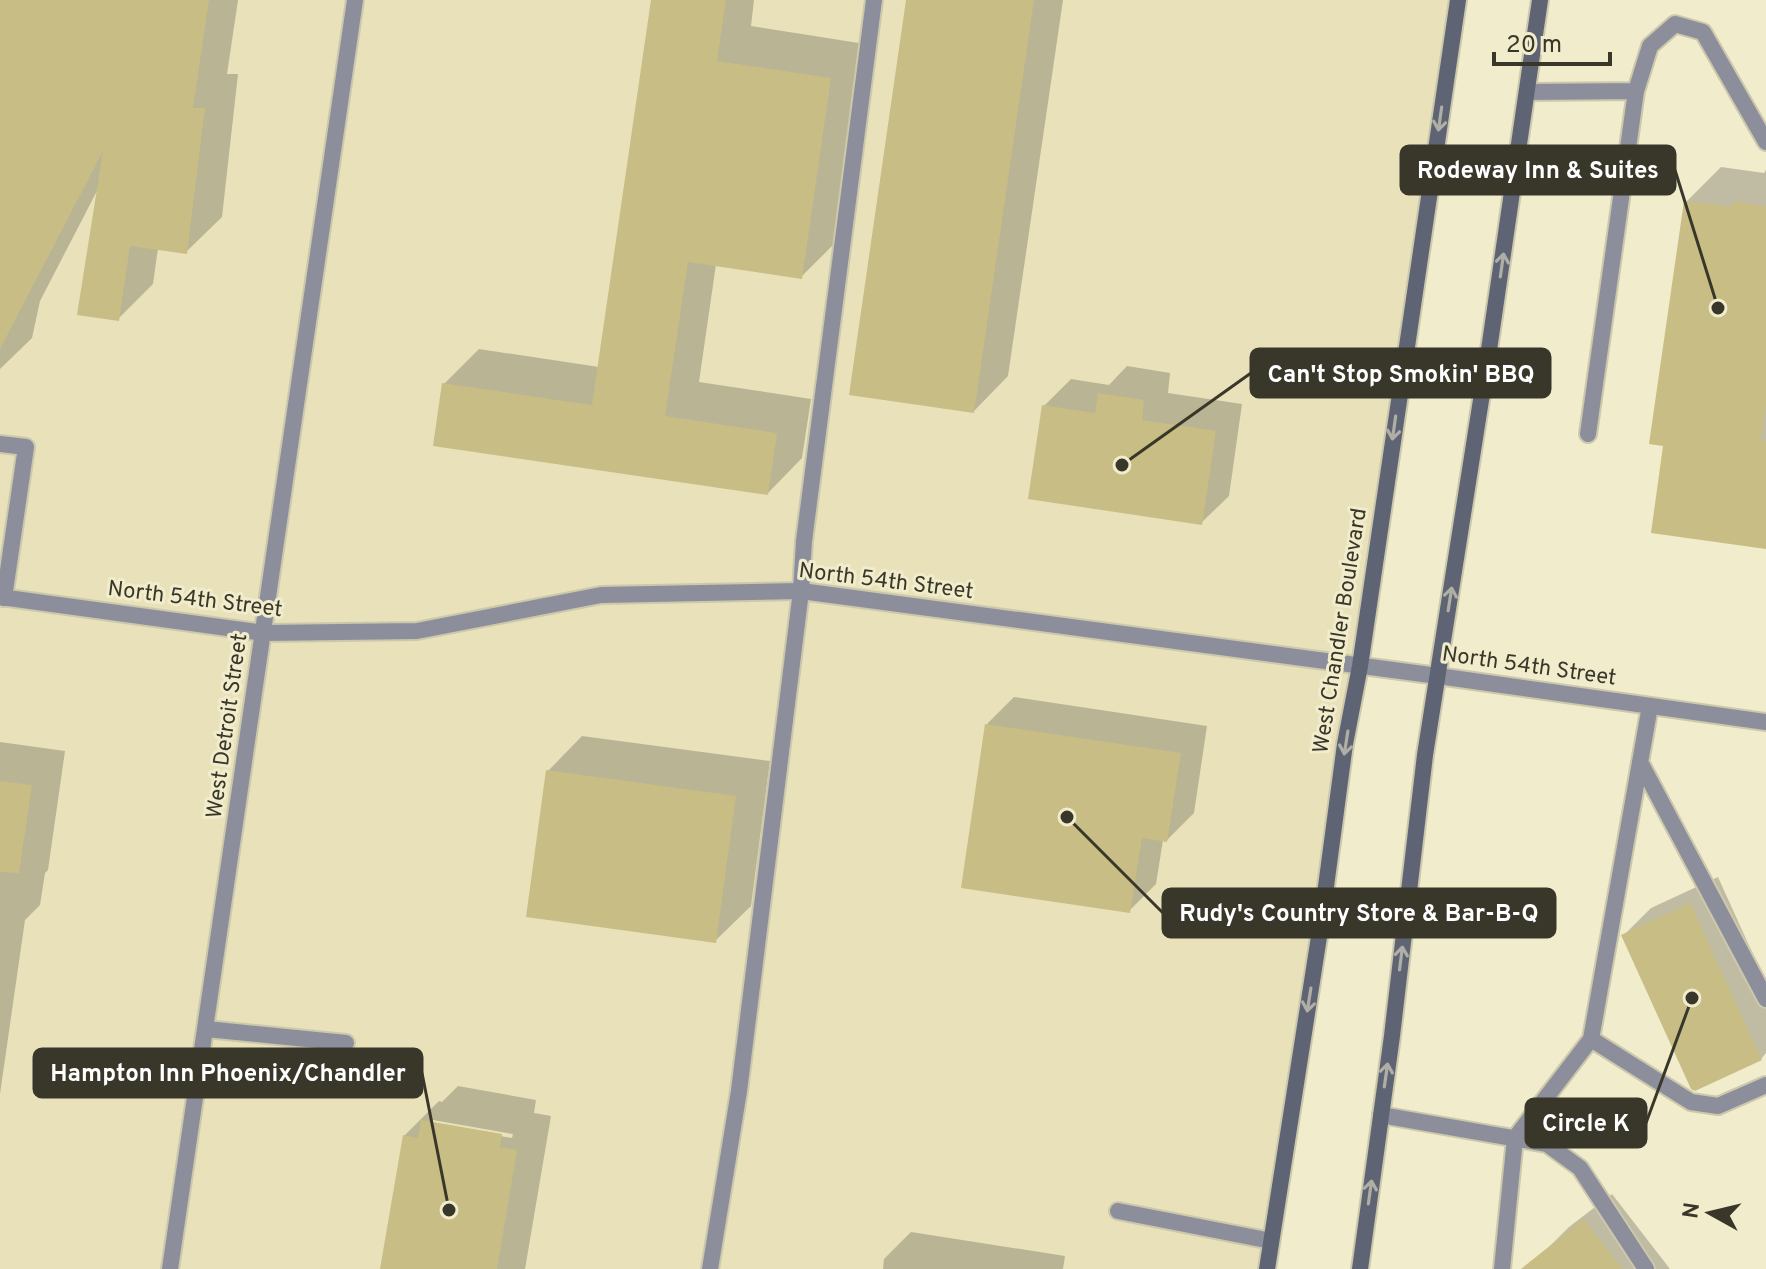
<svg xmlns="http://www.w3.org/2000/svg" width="1766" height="1269" viewBox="0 0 1766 1269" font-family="Overpass,sans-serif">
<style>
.built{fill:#e8e1ba}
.shadow{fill:#0003;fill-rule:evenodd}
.building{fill:#c8bd84}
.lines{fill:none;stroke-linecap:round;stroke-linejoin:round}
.lane-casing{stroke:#ccc8ac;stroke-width:20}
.street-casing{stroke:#ccc8ac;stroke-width:20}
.secondary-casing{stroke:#ccc8ac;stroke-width:20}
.lane{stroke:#8c8f9b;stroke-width:16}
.street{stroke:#8c8f9b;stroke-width:16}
.secondary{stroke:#5f6475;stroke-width:16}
.oneway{stroke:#afafa5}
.labels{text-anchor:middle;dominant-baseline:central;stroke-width:6;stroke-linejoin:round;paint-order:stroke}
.street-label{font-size:22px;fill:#39372a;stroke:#f1eccc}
.leader{fill:none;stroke:#39372a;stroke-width:3}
.callout-dot{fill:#39372a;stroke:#f1eccc;stroke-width:3}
.callout{fill:#39372a;stroke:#39372a;stroke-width:3}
.callout-label{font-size:24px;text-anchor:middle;font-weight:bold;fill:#fff}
</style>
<rect width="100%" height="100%" fill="#f1eccc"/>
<path class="built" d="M0 0H1458L1267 1269H0Z"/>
<path class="shadow" d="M0 0H238L227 74H238L222 217 187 251 158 248 153 284 118 319 98 189 40 301 32 338 0 369Z
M653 0H754L751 26 865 44 836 242 801 277 716 264 699 382 811 399 802 458 768 493 444 384 479 349 599 367Z
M908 0H1063L1008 376 974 411Z
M1721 167 1764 173 1766 170V547L1665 444 1686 202Z
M1127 366 1170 373 1168 393 1242 404 1229 496 1201 523 1044 406 1071 379 1109 385Z
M1014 697 1207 726 1194 813 1167 840H1163L1156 884 1129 911 987 724Z
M582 736 770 761 751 906 716 940 548 771Z
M0 742 65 751 48 870 45 873 40 905 25 920 0 1094Z
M1718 877 1766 983V1053L1761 1059 1624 935 1651 908Z
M458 1086 536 1100 534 1113 551 1116 525 1269H382L404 1136 439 1101 442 1102ZM433 1120 513 1134 512 1138 433 1124Z
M1612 1194 1670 1269H1543L1542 1254 1569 1227Z
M911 1232 1065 1256 1063 1269H883L884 1259Z"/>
<path class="building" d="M0 0H209L193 108H205L187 254 130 246 119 321 77 315 103 151 0 349Z
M651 0H726L717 61 831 78 802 279 688 262 665 416 777 433 768 495 433 446 442 383 592 405Z
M906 0H1034L974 413 849 395Z
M1684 201 1732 207 1733 201 1766 206V403L1761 441H1766V549L1651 533 1663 446 1649 444Z
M1098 393 1144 400 1142 420 1216 431 1202 525 1028 499 1042 405 1095 413Z
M985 724 1181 753 1167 842 1142 838 1130 913 961 888Z
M546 770 736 796 716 943 526 917Z
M0 781 32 785 19 873 0 872Z
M1690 903 1762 1060 1695 1091 1691 1089 1621 935Z
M421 1120 502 1134 500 1147 517 1150 497 1269H380L403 1135 418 1138Z
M1584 1219 1622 1269H1521L1571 1229Z"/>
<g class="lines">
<g class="lane-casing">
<path id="lane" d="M1527 92 1636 91 1650 46 1675 24 1703 32 1766 142
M1588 434 1636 91
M0 444 26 447 4 598
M1640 762 1766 999
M206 1029 346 1043
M1591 1039 1691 1102 1718 1106 1766 1085
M1381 1115 1547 1144 1580 1168 1646 1269
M1118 1211 1271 1241
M710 1269 739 1091 801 591 804 541 874 0
M1502 1269 1515 1138 1591 1039 1650 706"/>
</g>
<g class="street-casing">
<path id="street" d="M0 597 264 633 417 631 601 595 801 591 1438 676 1766 722
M170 1269 355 0"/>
</g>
<g class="secondary-casing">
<path id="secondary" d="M1267 1269 1321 924 1345 744 1360 666 1458 0
M1360 1269 1392 1036 1425 755 1490 343 1540 0"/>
</g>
<use href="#lane" class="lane"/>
<use href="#street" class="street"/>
<use href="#secondary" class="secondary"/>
</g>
<defs><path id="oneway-shaft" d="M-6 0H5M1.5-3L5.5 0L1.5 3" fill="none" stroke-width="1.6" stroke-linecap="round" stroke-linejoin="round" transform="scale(2)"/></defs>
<g class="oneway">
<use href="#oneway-shaft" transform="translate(1440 119) rotate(98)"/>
<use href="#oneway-shaft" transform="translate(1502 265) rotate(-82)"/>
<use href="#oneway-shaft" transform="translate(1394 428) rotate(98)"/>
<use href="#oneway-shaft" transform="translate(1450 599) rotate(-81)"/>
<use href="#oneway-shaft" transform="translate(1346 743) rotate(99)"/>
<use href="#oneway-shaft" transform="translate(1401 958) rotate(-83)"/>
<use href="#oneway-shaft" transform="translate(1309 1000) rotate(99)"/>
<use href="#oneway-shaft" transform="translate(1386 1075) rotate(-82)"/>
<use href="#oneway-shaft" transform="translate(1370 1192) rotate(-82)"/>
</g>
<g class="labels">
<g class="street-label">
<text transform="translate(886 582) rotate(7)">North 54th Street</text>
<text transform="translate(195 600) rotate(7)">North 54th Street</text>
<text transform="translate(1341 631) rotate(-81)">West Chandler Boulevard</text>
<text transform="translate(1529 667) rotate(8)">North 54th Street</text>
<text transform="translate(228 726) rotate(-82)">West Detroit Street</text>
</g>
</g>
<path class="leader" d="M1718 308L1675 170M1122 465L1251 373M1067 817L1163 913M449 1210L422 1073M1692 998L1646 1123"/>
<g class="callout-dot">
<circle cx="1718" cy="308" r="8"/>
<circle cx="1122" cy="465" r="8"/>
<circle cx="1067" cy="817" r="8"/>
<circle cx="449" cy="1210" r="8"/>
<circle cx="1692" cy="998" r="8"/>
</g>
<g class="callout">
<rect x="1401" y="146" width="274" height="48" rx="8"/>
<rect x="1251" y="349" width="299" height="48" rx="8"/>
<rect x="1163" y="889" width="392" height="48" rx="8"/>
<rect x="34" y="1049" width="388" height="48" rx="8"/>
<rect x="1526" y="1099" width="120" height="48" rx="8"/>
</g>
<g class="callout-label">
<text x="1538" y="178">Rodeway Inn &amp; Suites</text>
<text x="1401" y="382">Can't Stop Smokin' BBQ</text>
<text x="1359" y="921">Rudy's Country Store &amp; Bar-B-Q</text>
<text x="228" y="1081">Hampton Inn Phoenix/Chandler</text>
<text x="1586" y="1131">Circle K</text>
</g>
<g transform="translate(1710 1213) rotate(278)" stroke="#f1eccc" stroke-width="6" paint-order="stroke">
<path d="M0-6L14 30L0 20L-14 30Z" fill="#39372a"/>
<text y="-12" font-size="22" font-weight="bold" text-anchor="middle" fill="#39372a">N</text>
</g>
<path d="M1494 52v12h116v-12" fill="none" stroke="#39372a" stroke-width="4"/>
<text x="1506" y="52" font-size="24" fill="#39372a" stroke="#f1eccc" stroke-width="6" paint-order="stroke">20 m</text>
</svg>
